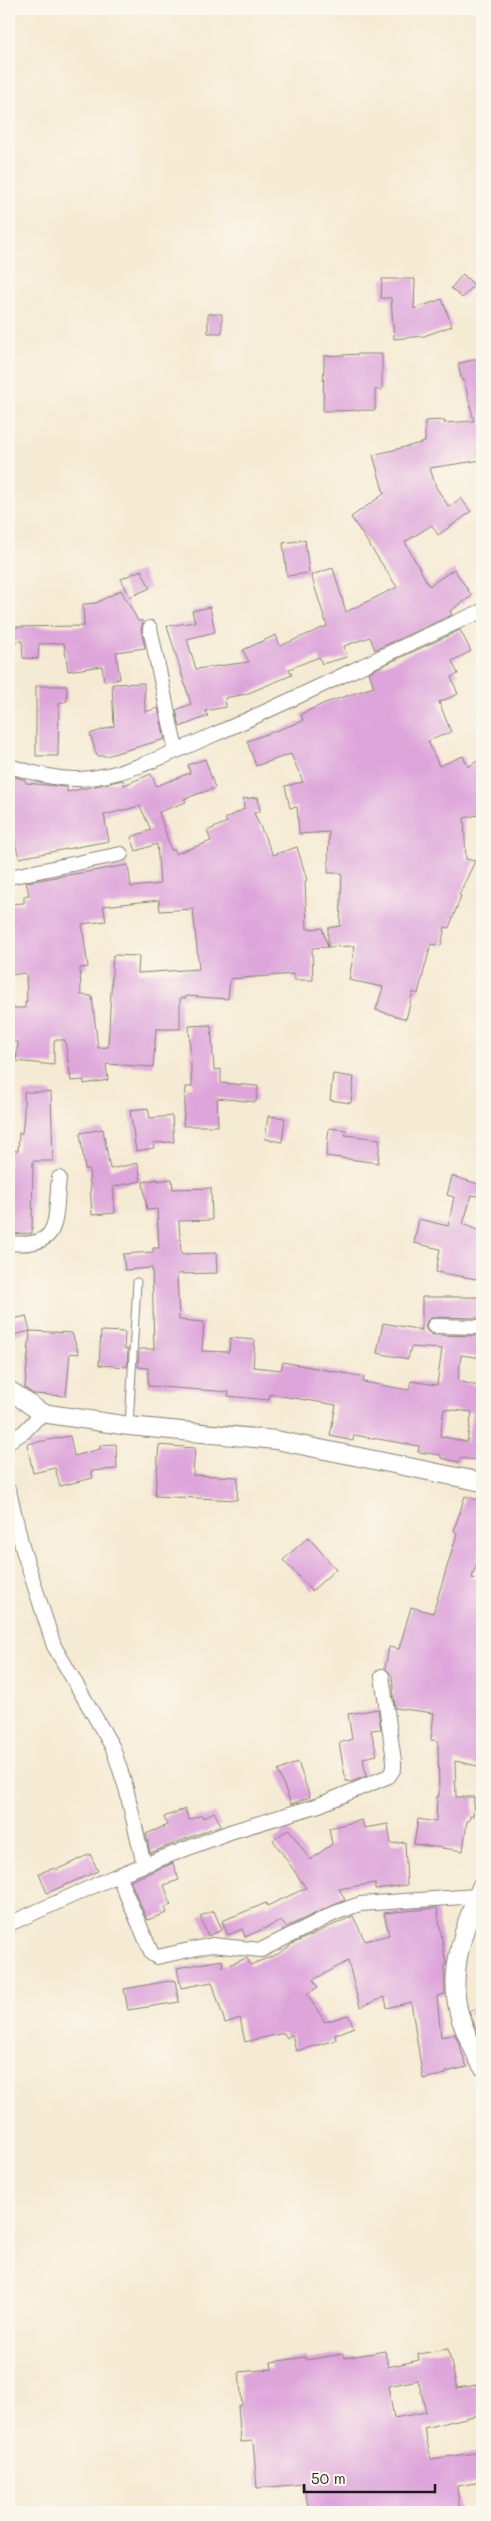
<svg xmlns="http://www.w3.org/2000/svg" width="491" height="2521" viewBox="0 0 491 2521" font-family="Mali,sans-serif">
<style>
.building{fill:#dea5db;fill-rule:evenodd}
.lines{fill:none;stroke-linecap:round;stroke-linejoin:round}
.service-casing{stroke:#888378;stroke-width:9}
.minor-casing{stroke:#888378;stroke-width:16}
.tertiary-casing{stroke:#888378;stroke-width:20}
.service{stroke:#fff;stroke-width:7}
.minor{stroke:#fff;stroke-width:14}
.tertiary{stroke:#fff;stroke-width:18}
</style>
<rect width="100%" height="100%" fill="#fbf7ec"/>
<filter id="ink" filterUnits="userSpaceOnUse"><feTurbulence type="fractalNoise" baseFrequency=".02" numOctaves="2"/><feDisplacementMap in="SourceGraphic" scale="10" xChannelSelector="R" yChannelSelector="G"/><feConvolveMatrix kernelMatrix="1 2 1 2 8 2 1 2 1" color-interpolation-filters="sRGB"/></filter>
<filter id="wash" filterUnits="userSpaceOnUse"><feTurbulence type="fractalNoise" baseFrequency=".0096" numOctaves="4" result="noise"/><feDisplacementMap in="SourceGraphic" scale="20" xChannelSelector="R" yChannelSelector="G"/><feGaussianBlur stdDeviation="1.12" result="paint"/><feColorMatrix in="noise" values="0 0 0 0 0 0 0 0 0 0 0 0 0 0 0 0 0 1.4 0 .05"/><feComposite in="paint" operator="in"/></filter>
<g filter="url(#wash)">
<rect width="100%" height="100%" fill="#f5ead3"/>
<g id="blocks">
<path class="building" d="M463 274 474 285 462 298 451 288Z
M382 279H415L414 309 442 299 452 326 424 336 394 339 391 298H381Z
M208 314H222V333H208Z
M361 354H382V390H375V410L323 411 324 356Z
M482 357V460L430 468 436 487 449 507 461 498 471 512 438 535 432 525 405 542 429 586 454 569 472 596 450 611 452 615 375 650 370 637 344 646 347 657 322 664 319 657 289 669 292 675 246 694 225 698 226 707 205 711 208 716 180 727 176 710 191 704 167 626 195 622 192 611 210 607 215 632 187 639 196 669 249 662 243 650 276 635 280 646 327 626 311 575 333 568 346 612 397 587 351 517 384 494 373 455 425 442V421L444 420V423L474 421 464 380 462 381 458 364Z
M305 540 309 573 287 576 283 543Z
M141 570 150 588 130 597 121 579Z
M121 590 138 621H143L141 630 145 648 116 652 120 679 104 681 102 666 68 671 64 643 39 644 38 659 23 658 22 641 9 642V627L84 626 83 604 96 603Z
M460 630 471 651 452 661 458 674 451 677 458 694 439 702 451 732 428 741 439 766 463 756 468 767 482 758V784L479 786 482 814 464 818 466 859 475 861 459 895 461 896 449 928 445 927 441 946 431 944 418 994 413 992 406 1019 376 1010 383 987 349 980 355 946 328 947V928L340 926 342 873H328L329 832 299 834 297 807 290 808 285 786 303 782 291 754 256 766 247 741 303 721 301 714 325 703 374 687 369 672Z
M144 683 145 712 158 708 165 739 106 756H97L90 734 114 726 112 684Z
M36 686H67V701L59 703 58 756H36Z
M205 759 215 788 184 799 186 802 159 812 171 850H175V854L211 841 207 831 227 822 225 819 244 809 243 799 258 797 260 812 254 813 273 855 297 847 307 880 305 881 307 929 322 928 328 947 312 948 313 980H294V974L230 979 228 999 186 996V998H180V1029H156L153 1067 106 1064 108 1080 84 1084V1080L71 1081 65 1040H54V1065L16 1061 18 1042H9V1008H25V1002L27 1003 26 973 9 975V904L24 903V896L29 895 26 882 128 865 131 887 160 884 157 844 136 851 131 837 151 830 140 806 104 815 109 841 19 858 14 838H9V775L25 780 26 783 67 787V792L123 780 124 785 151 774 156 786 190 773 188 765ZM159 900 160 911 193 909 199 969 138 973 139 956 113 955 108 1047 98 1048 92 996 81 995 80 968 88 967 82 924 106 921 103 906Z
M211 1025 214 1070 221 1069V1083L258 1086 256 1102 217 1098 218 1126H183L186 1087H192L189 1026Z
M333 1074 354 1077 351 1103 330 1100Z
M24 1092H51L53 1161H33L32 1233 9 1234V1150L18 1151 19 1133H22L24 1114Z
M148 1108 150 1118 172 1116 174 1142 153 1143 154 1148 136 1151 130 1110Z
M268 1116 285 1118 282 1142 265 1139Z
M329 1128 346 1130 345 1135 380 1139 378 1163 326 1156Z
M103 1129 110 1169 138 1163 141 1181 113 1187 115 1213 92 1215 89 1169H85L80 1133Z
M452 1176 482 1185V1197L472 1195 463 1224 482 1232V1280L436 1272 440 1249 414 1243 419 1219 448 1226 454 1197 447 1195Z
M158 1179V1181L172 1179 173 1189 211 1188 212 1220 179 1221 181 1254 216 1253 217 1273 177 1274 179 1320 204 1322 202 1351 229 1352 230 1338 255 1340 253 1367 281 1370 283 1362 364 1377 363 1382 409 1390 411 1381 437 1385 442 1349 411 1347 408 1359 377 1353 383 1323 422 1330V1297H482L480 1318 434 1317 427 1321 425 1326 427 1331 433 1335 482 1336V1358L461 1355 458 1381 482 1387V1461L460 1458 459 1462 441 1458V1455L418 1452 419 1446 354 1435 353 1441 330 1436 336 1405 270 1394 269 1400 228 1396 229 1392 148 1386V1368L138 1367 139 1349H154L152 1268 125 1270 123 1254 153 1252V1248H159L157 1209 147 1210 143 1182ZM444 1409 472 1412 467 1442 440 1436Z
M26 1316 30 1331 9 1336V1320Z
M30 1331 72 1333 79 1354 70 1353 66 1396 33 1394 25 1388Z
M101 1331 125 1332 124 1349H128L127 1367 99 1365Z
M70 1436 74 1456 100 1449V1445L116 1444 117 1469 91 1471 93 1478 60 1486 55 1468 33 1473 27 1444Z
M159 1445 195 1448 193 1475 238 1477 237 1500 155 1496Z
M465 1496 482 1501V1545L472 1578 482 1580V1767L455 1761 456 1797H474L473 1816H470L469 1821H467L463 1851 414 1844 418 1819 436 1822 437 1796H439L438 1741 431 1740 434 1713 395 1708 392 1675 385 1668 389 1647 399 1649 411 1607 433 1613 457 1534 454 1530Z
M308 1537 336 1569 312 1591 283 1560Z
M378 1709 381 1729 371 1730 377 1755 363 1758 366 1776 351 1782 346 1781 339 1743 352 1739 348 1714Z
M298 1762 310 1797 291 1804 278 1771Z
M185 1809 189 1820 202 1815 203 1818 214 1812 221 1825 150 1853 146 1834 167 1825 164 1817Z
M362 1820 364 1828 388 1824 391 1844 405 1842 407 1885 375 1889V1883L339 1889 345 1900 286 1927 281 1921 245 1937 242 1929 228 1935 222 1921 266 1903 267 1906 306 1888 273 1840 289 1829 310 1860 332 1844 329 1828Z
M90 1854 98 1871 47 1893 39 1873 55 1868 56 1870Z
M173 1863 179 1880 164 1885 171 1905 165 1907 167 1913 147 1920 130 1881Z
M437 1908 446 1965 444 1966 445 1994 437 1996 441 2037 455 2034 467 2067 446 2072V2074L423 2079 411 2002 387 2008 385 1997 360 2007 348 1961 313 1980 318 1987 307 1994 325 2022 348 2015 354 2027 335 2035 336 2040 296 2051 292 2034 287 2038 284 2033 245 2042 240 2018 225 2023 212 1982 181 1988 177 1968 222 1960 223 1967 247 1958 250 1965 278 1954 294 1943 353 1916 365 1941 389 1935 384 1913Z
M214 1911 222 1930 208 1936 200 1916Z
M175 1980 179 2002 128 2010 124 1989Z
M482 2006V2043L469 2011Z
M448 2349 457 2388 482 2384V2414L424 2428 431 2459 482 2452V2482L457 2486 460 2512H440L439 2508 405 2512H309L304 2484 257 2488 253 2441 241 2442 238 2406 242 2405 239 2372 272 2369 271 2362 306 2357V2360L343 2354 344 2358 385 2351 388 2367 419 2360 418 2354ZM418 2380 426 2412 394 2418 388 2386Z"/>
</g>
</g>
<g filter="url(#ink)">
<use href="#blocks" fill-opacity="0" stroke="#888378" stroke-width="1"/>
<g class="lines">
<g class="service-casing">
<path id="service" d="M129 1426 137 1282"/>
</g>
<g class="minor-casing">
<path id="minor" d="M150 628 176 751
M9 766C30 772 57 780 80 779 126 776 171 753 213 735 304 696 391 650 482 611
M9 877 121 854
M9 1243C63 1248 54 1221 59 1178
M434 1326 482 1327
M9 1441 24 1432 42 1413
M9 1491 23 1550 54 1646 113 1748 126 1788 144 1865
M118 1875 152 1954 157 1957 212 1945 261 1950 335 1913 360 1904 477 1896
M9 1924 118 1875 230 1832 319 1805 389 1776 394 1768V1761L382 1676"/>
</g>
<g class="tertiary-casing">
<path id="tertiary" d="M9 1390 42 1413 129 1426 276 1440 482 1482
M482 1885C465 1923 448 1971 459 2013 464 2032 473 2048 482 2066"/>
</g>
<use href="#service" class="service"/>
<use href="#minor" class="minor"/>
<use href="#tertiary" class="tertiary"/>
</g>
</g>
<rect width="491" height="2521" fill="none" stroke="#fbf7ec" stroke-width="30"/>
<path d="M304 2484v8h131v-8" fill="none" stroke="#1c1c1c" stroke-width="2.5"/>
<text x="311" y="2484" font-size="15" fill="#1c1c1c" stroke="#fbf7ec" stroke-width="4" paint-order="stroke">50 m</text>
</svg>
